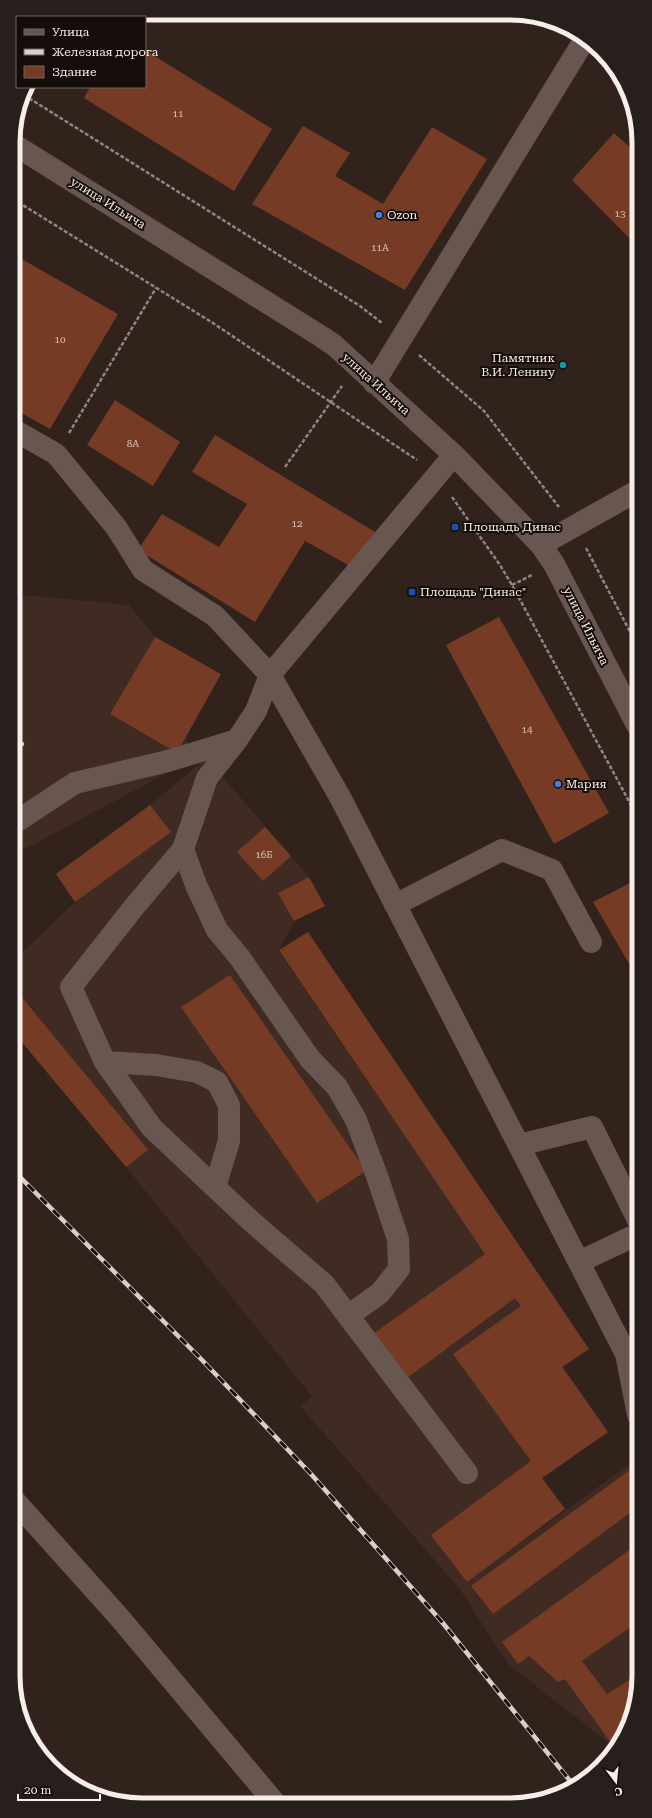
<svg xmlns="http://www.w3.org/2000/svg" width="652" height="1818" viewBox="0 0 652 1818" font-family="'Roboto Serif',serif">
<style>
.built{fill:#402b23}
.building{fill:#763b24}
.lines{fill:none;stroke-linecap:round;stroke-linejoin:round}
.path{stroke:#928580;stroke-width:2.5;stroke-dasharray:4 2;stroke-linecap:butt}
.minor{stroke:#685650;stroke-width:22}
.rail-casing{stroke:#d9cfca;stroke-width:4.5}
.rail{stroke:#140d0a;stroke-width:3;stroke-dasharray:9;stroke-linecap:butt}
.shop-dot{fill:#3f7fe0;stroke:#140d0a;stroke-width:1.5}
.culture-dot{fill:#0f9aa8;stroke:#140d0a;stroke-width:1.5}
.transit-dot{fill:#1a4fb4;stroke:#140d0a;stroke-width:1.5}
.labels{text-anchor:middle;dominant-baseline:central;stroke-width:4;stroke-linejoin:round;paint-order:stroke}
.number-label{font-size:10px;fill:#d7c0b8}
.street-label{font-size:12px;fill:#f7ede9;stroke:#140d0a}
.poi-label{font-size:12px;fill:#f7ede9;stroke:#140d0a;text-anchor:start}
.rim{fill:none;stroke:#f7ede9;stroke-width:5}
</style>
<rect width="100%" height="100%" fill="#31221c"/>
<path class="built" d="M14 594 129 605 155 637 110 714 177 753 186 738 195 758 14 855Z
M204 760 221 775 309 877 279 893 294 921 279 951 608 1432 543 1478 565 1509 503 1556 638 1458 639 1684 629 1725 615 1748 508 1664 459 1588 300 1406 312 1396 126 1167 15 1034 14 960 75 902 56 874 150 805Z"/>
<path class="building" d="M145 50 272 129 234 191 84 98 90 87H145Z
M303 126 350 153 335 176 383 204 432 127 487 159 405 290 252 204Z
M614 133 637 154V246L572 180Z
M13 254 118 314 50 429 14 409V343L19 334 14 331Z
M115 400 180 442 153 486 87 445Z
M215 435 375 532 350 566 305 541 255 622 138 550 162 514 219 547 247 504 192 472Z
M499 617 609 813 554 844 446 645Z
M155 637 221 674 177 753 110 714Z
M150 805 171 832 75 902 56 874Z
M265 827 291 856 263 881 237 852Z
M309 877 325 906 294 921 278 893Z
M638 879V979L593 902Z
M308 932 589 1349 562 1367 608 1432 542 1478 565 1509 467 1582 431 1535 531 1461 453 1354 521 1306 515 1298 407 1378 373 1334 485 1254 279 950Z
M230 975 366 1171 317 1203 181 1007Z
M15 989 148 1150 126 1167 15 1034Z
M634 1467 638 1473V1507L493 1614 471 1586Z
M639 1543V1621L582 1661 607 1694 639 1674V1684L629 1725 622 1736 611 1743 565 1679 558 1682 529 1656 518 1664 502 1642Z"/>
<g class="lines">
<path class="path" d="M24 95 360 306 382 323
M13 199 213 323 417 460
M419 355 484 411 559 507
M69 433 156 288
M285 467 342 386
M452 497 500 565 512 585 637 816
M586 548 637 645
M512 585 532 575"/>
<path class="minor" d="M13 144 322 337 334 345 454 455 541 545 554 564 637 725
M374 383 585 39
M14 430 56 454 116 527 143 570 215 616 270 675 340 797 626 1354 638 1415
M541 545 637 491
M237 740 207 778 183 849 134 907 71 987 105 1062 152 1128 252 1222 324 1284 467 1473
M14 823 75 783 168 761 237 740 256 711 270 675 454 455
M183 849 196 885 217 930 240 958 310 1059 337 1087 356 1120 377 1176 398 1239 399 1269 380 1293 348 1316
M395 905 502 850 552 870 591 942
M105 1062 156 1065 197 1072 217 1082 229 1105V1141L215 1187
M519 1145 592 1127 638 1220
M579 1262 638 1234
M15 1501 119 1617 275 1803"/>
<g class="rail-casing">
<path id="rail" d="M14 743 22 744
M15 1172 203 1361 311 1474 442 1622 575 1787"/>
</g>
<use href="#rail" class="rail"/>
</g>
<g class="shop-dot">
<circle cx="379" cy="215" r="4"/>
<circle cx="558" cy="784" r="4"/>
</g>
<circle class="culture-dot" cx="563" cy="365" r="4"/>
<g class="transit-dot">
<rect x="451" y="523" width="8" height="8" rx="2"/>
<rect x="408" y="588" width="8" height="8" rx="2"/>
</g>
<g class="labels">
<g class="number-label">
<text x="178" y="113">11</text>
<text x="620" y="213">13</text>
<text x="380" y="247">11А</text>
<text x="60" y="339">10</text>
<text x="133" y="443">8А</text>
<text x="297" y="523">12</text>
<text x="527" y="729">14</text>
<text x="264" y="854">16Б</text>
</g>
<g class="street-label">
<text transform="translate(108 203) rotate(32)">улица Ильича</text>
<text transform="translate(376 384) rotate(42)">улица Ильича</text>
<text transform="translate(586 626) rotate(63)">улица Ильича</text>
</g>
<g class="poi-label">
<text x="387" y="215">Ozon</text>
<text x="555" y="358" text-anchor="end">Памятник<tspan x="555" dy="14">В.И. Ленину</tspan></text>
<text x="463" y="527">Площадь Динас</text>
<text x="420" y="592">Площадь "Динас"</text>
<text x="566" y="784">Мария</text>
</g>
</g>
<path d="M0 0H652V1818H0ZM142 20H510A122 122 0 0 1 632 142V1676A122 122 0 0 1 510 1798H142A122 122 0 0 1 20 1676V142A122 122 0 0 1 142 20Z" fill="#261f1c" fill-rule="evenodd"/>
<path class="rim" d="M142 20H510A122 122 0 0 1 632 142V1676A122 122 0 0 1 510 1798H142A122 122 0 0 1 20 1676V142A122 122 0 0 1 142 20Z"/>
<rect x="16" y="16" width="130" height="72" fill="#140d0a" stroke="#6f6763"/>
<rect x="24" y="29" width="20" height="6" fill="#685650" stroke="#6f6763"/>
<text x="52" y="36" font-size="12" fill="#f7ede9">Улица</text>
<rect x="24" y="49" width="20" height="6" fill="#d9cfca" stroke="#6f6763"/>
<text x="52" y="56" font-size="12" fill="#f7ede9">Железная дорога</text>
<rect x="24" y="66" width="20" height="12" fill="#763b24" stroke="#6f6763"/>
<text x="52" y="76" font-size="12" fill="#f7ede9">Здание</text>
<g transform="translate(616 1782) rotate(164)" stroke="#140d0a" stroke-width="3" paint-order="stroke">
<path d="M0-3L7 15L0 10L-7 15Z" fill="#f7ede9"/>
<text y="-6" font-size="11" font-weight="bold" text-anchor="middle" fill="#f7ede9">С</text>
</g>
<path d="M18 1794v6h82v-6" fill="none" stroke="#f7ede9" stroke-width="2"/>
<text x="24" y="1794" font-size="12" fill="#f7ede9" stroke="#140d0a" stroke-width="3" paint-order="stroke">20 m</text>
</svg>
